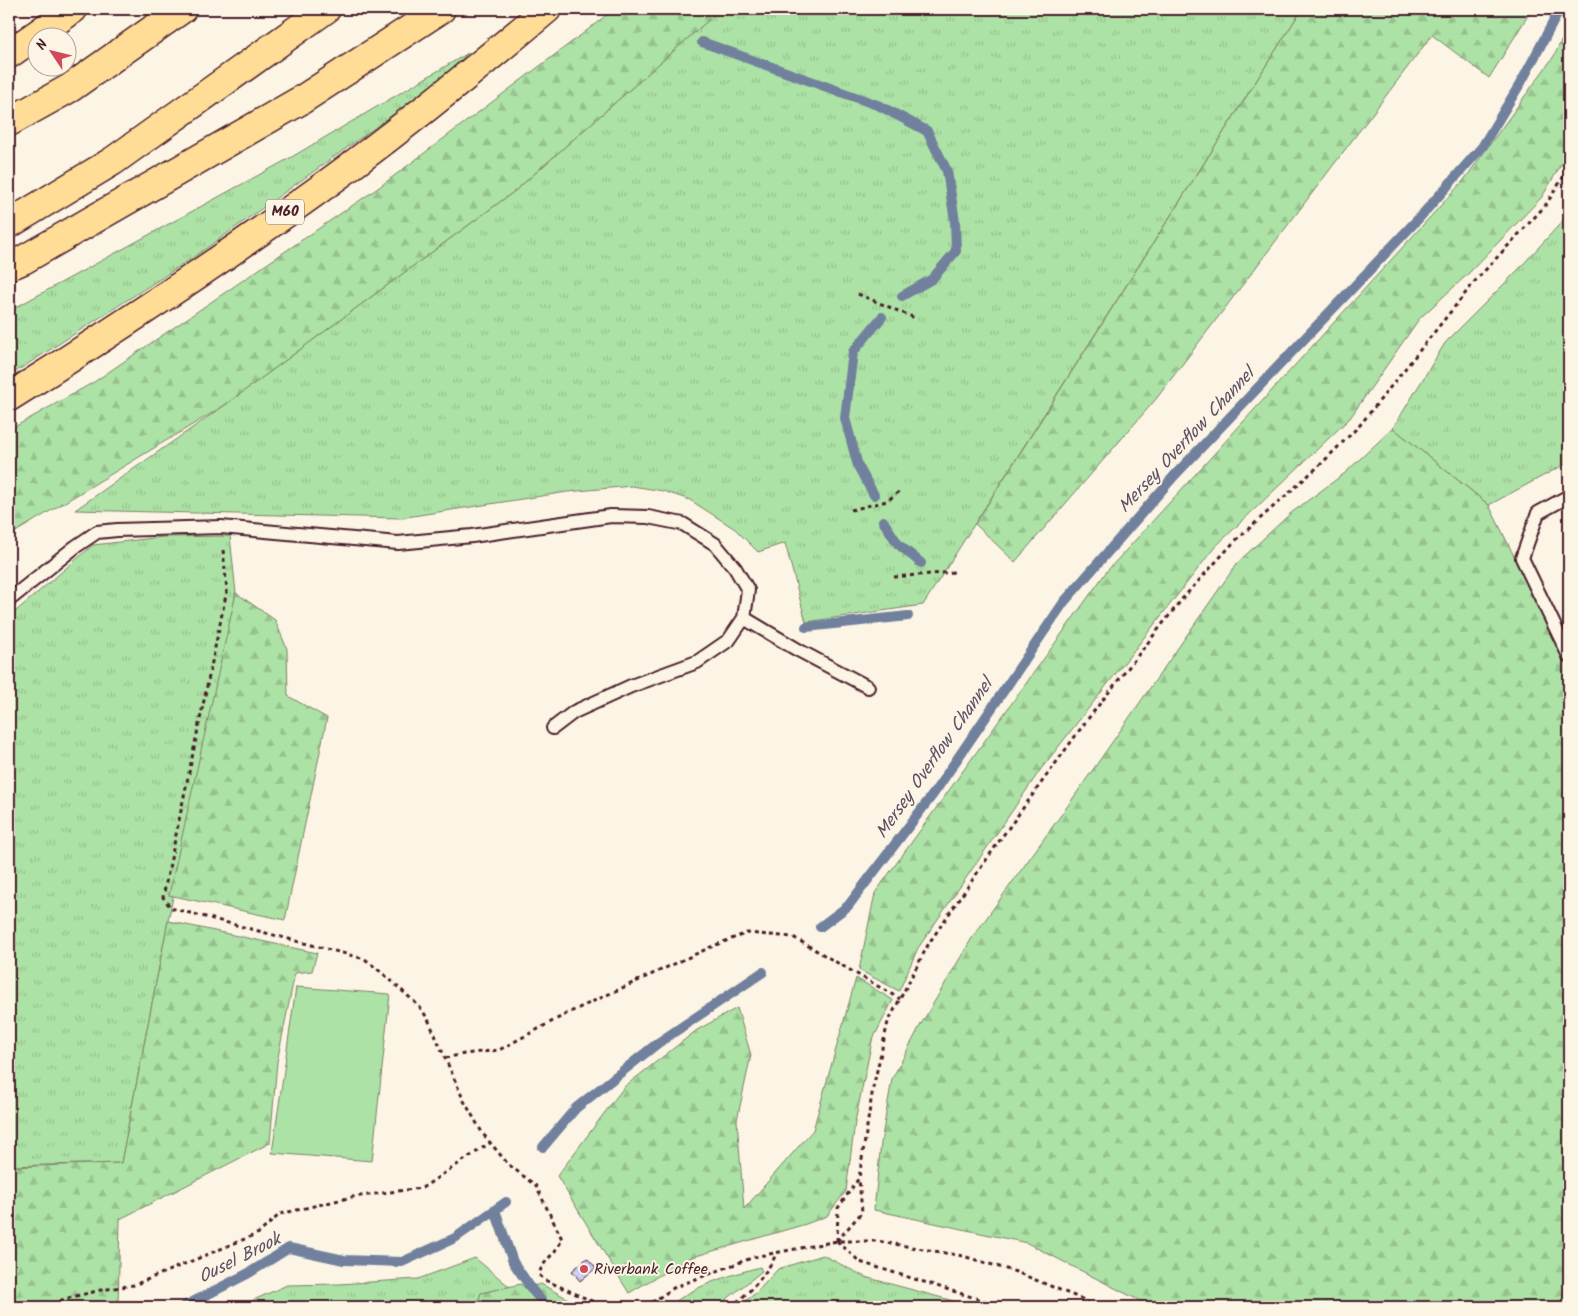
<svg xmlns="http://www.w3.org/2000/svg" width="1578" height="1316" viewBox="0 0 1578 1316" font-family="Kalam,sans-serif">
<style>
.grass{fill:url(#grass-tufts);stroke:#7b8068}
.forest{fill:url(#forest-firs);stroke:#7b8068}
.pitch{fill:#ace2a5;stroke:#7b8068}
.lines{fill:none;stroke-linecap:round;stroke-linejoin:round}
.stream{stroke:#71819d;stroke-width:10}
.building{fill:url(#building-back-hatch);stroke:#4a1f2b}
.lane-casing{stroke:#4a1f2b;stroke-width:16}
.highway-casing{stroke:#4a1f2b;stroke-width:31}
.path{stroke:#4a1f2b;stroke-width:3;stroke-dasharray:4 4;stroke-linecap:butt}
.lane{stroke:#fcf5e5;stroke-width:12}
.highway{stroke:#ffdd96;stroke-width:28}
.poi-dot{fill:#d1495b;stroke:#fcf5e5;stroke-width:2}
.labels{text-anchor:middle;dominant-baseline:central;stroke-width:4;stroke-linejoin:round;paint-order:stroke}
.shield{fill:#fcf5e5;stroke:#7f5f63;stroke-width:1}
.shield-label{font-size:15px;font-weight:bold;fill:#4a1f2b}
.poi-label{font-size:16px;fill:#4a1f2b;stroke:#fcf5e5;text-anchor:start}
.water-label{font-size:18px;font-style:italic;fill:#5e5064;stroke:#fcf5e5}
</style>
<defs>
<pattern id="grass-tufts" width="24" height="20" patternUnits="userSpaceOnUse" patternTransform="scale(1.25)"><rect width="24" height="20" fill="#ace2a5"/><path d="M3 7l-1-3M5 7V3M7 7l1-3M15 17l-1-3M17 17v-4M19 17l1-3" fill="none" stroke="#96c18e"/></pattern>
<pattern id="forest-firs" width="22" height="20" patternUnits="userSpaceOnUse" patternTransform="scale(1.25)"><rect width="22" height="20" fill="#ace2a5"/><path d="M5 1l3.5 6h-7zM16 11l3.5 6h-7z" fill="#96c18e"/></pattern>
<pattern id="building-back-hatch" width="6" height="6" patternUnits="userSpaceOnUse" patternTransform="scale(1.25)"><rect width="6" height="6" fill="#cfd4fd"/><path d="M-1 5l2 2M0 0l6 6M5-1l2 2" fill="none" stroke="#b3b6d9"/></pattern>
</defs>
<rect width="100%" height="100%" fill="#fcf5e5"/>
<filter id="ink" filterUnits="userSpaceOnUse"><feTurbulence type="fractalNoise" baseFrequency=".02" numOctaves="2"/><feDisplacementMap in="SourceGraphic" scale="10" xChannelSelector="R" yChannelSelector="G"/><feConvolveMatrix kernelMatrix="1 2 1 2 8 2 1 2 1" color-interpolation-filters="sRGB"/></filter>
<g filter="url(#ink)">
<path class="grass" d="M721 9H1302L923 605 806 622 785 543 758 552 735 529 690 500 663 491 632 486 567 492 400 518 75 510 225 405 516 190Z
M468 53 436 84 194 257 9 376V311L290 158Z
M1569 214V462L1489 505 1393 428 1445 343 1517 271Z
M230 536 236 593 168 921 121 1163 9 1166V617L93 545 163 537Z
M823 1255 865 1277 950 1300 969 1307H806V1304L789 1302 786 1307H738L757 1292 778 1269Z
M475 1258 510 1287 481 1293 476 1307H238L287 1285 339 1284 418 1279Z
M760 1267 762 1271 717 1307H669C692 1286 730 1275 760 1267Z"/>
<path class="forest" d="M614 9H721L516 190 225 405 9 536V430L94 382 378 188 585 32Z
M1302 9H1532L1489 78 1432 35 1156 399 1015 562 975 524Z
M1569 25V151L1542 197 1468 274 1419 319 1350 418 1215 547 1041 769 918 948 899 991 859 970 875 893 1107 571 1464 180 1554 56Z
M1393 428 1489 505 1569 668V1307H1152L1027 1243 874 1210 881 1143 892 1079 920 1026 972 938 1069 804 1238 562 1291 513 1345 473Z
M236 593 275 620 287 649 288 696 327 718 285 920 169 895Z
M168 921 317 953 312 971 295 973 277 1062 270 1143 120 1219 118 1307H9V1167L121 1163Z
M856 978 893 1000 872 1041 855 1122 846 1191 827 1216 806 1224 689 1258 629 1293 557 1176 624 1087 697 1030 737 1008 751 1055 737 1120 744 1209 813 1130Z
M521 1284 543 1307H476L481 1293Z
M541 1284 583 1307H554L533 1286Z"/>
<path class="pitch" d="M296 987 390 994 372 1161 272 1153Z"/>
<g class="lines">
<path class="stream" d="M702 42 880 106 927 131 947 171 955 221 956 251 932 279 902 296
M874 495 858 466 845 418 853 352 882 317
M883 521 898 544 921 563
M806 627 908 616
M820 927 848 906 934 793 1064 602 1175 475 1420 217 1482 147 1523 79 1560 9
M543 1147 576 1108 658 1043 763 972
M495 1210 513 1262 533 1291 547 1307
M183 1307 249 1273 289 1248 344 1260 402 1262 455 1238 506 1202"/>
</g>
<path class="building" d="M587 1258 596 1268 580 1281 572 1271Z"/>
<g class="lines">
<g class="lane-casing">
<path id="lane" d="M1569 496 1538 513 1522 558 1569 656
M9 600 75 547 97 532 117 530 221 527 398 543 472 536 611 516 648 517 683 524 715 544 735 568 748 590 744 618 729 640 697 662 631 686 574 712 553 728
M744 618 798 650 868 687"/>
</g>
<g class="highway-casing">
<path id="highway" d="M9 54 73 9
M9 122 70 88 182 9
M9 224 113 161 326 9
M9 266 23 260 303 99 441 9
M9 397C124 325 237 250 347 169 415 118 482 64 547 9"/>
</g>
<path class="path" d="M858 294 915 318
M851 510 887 501 900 491
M223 550 227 590 163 897 171 908 365 959 387 977 419 1006 428 1019 464 1101 483 1134 508 1164 536 1186 562 1239C557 1253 541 1262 539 1275L545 1280 605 1307
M894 577 955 572
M445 1058 464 1054 499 1050 568 1013 713 946 747 933 793 937 900 999
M837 1241 838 1208 859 1178 873 1088 888 1022 929 943 1002 837 1087 720 1183 598 1234 542 1321 464 1360 425 1476 280 1545 206 1569 168
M837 1241 860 1262 1004 1307
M837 1241 862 1212 859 1179
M37 1307 56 1303 64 1299 101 1290 134 1285 259 1233 280 1214 352 1197 422 1188 490 1143
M645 1307 675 1287 754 1257 837 1241H877L963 1256 1016 1272 1082 1299 1094 1307
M730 1307C752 1291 764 1277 777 1253"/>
<use href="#lane" class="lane"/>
<use href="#highway" class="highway"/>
</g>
</g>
<circle class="poi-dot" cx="584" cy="1269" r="5"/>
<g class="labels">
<rect class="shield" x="266" y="199.5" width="38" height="25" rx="4"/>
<g class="shield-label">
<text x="285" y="212">M60</text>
</g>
<g class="poi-label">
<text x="594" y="1269">Riverbank Coffee</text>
</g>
<g class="water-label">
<text transform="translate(1187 441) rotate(-47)">Mersey Overflow Channel</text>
<text transform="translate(935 759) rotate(-55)">Mersey Overflow Channel</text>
<text transform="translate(240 1259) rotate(-27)">Ousel Brook</text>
</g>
</g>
<rect width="1578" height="1316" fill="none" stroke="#fcf5e5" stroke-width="30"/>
<rect x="15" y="15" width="1548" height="1286" fill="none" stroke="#4a1f2b" stroke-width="2" filter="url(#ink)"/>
<g transform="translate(52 52) rotate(305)"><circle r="24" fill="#fcf5e5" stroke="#b59f9b"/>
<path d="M0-4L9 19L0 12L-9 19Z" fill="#d1495b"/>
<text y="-8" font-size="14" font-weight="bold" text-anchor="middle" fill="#4a1f2b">N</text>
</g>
</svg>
